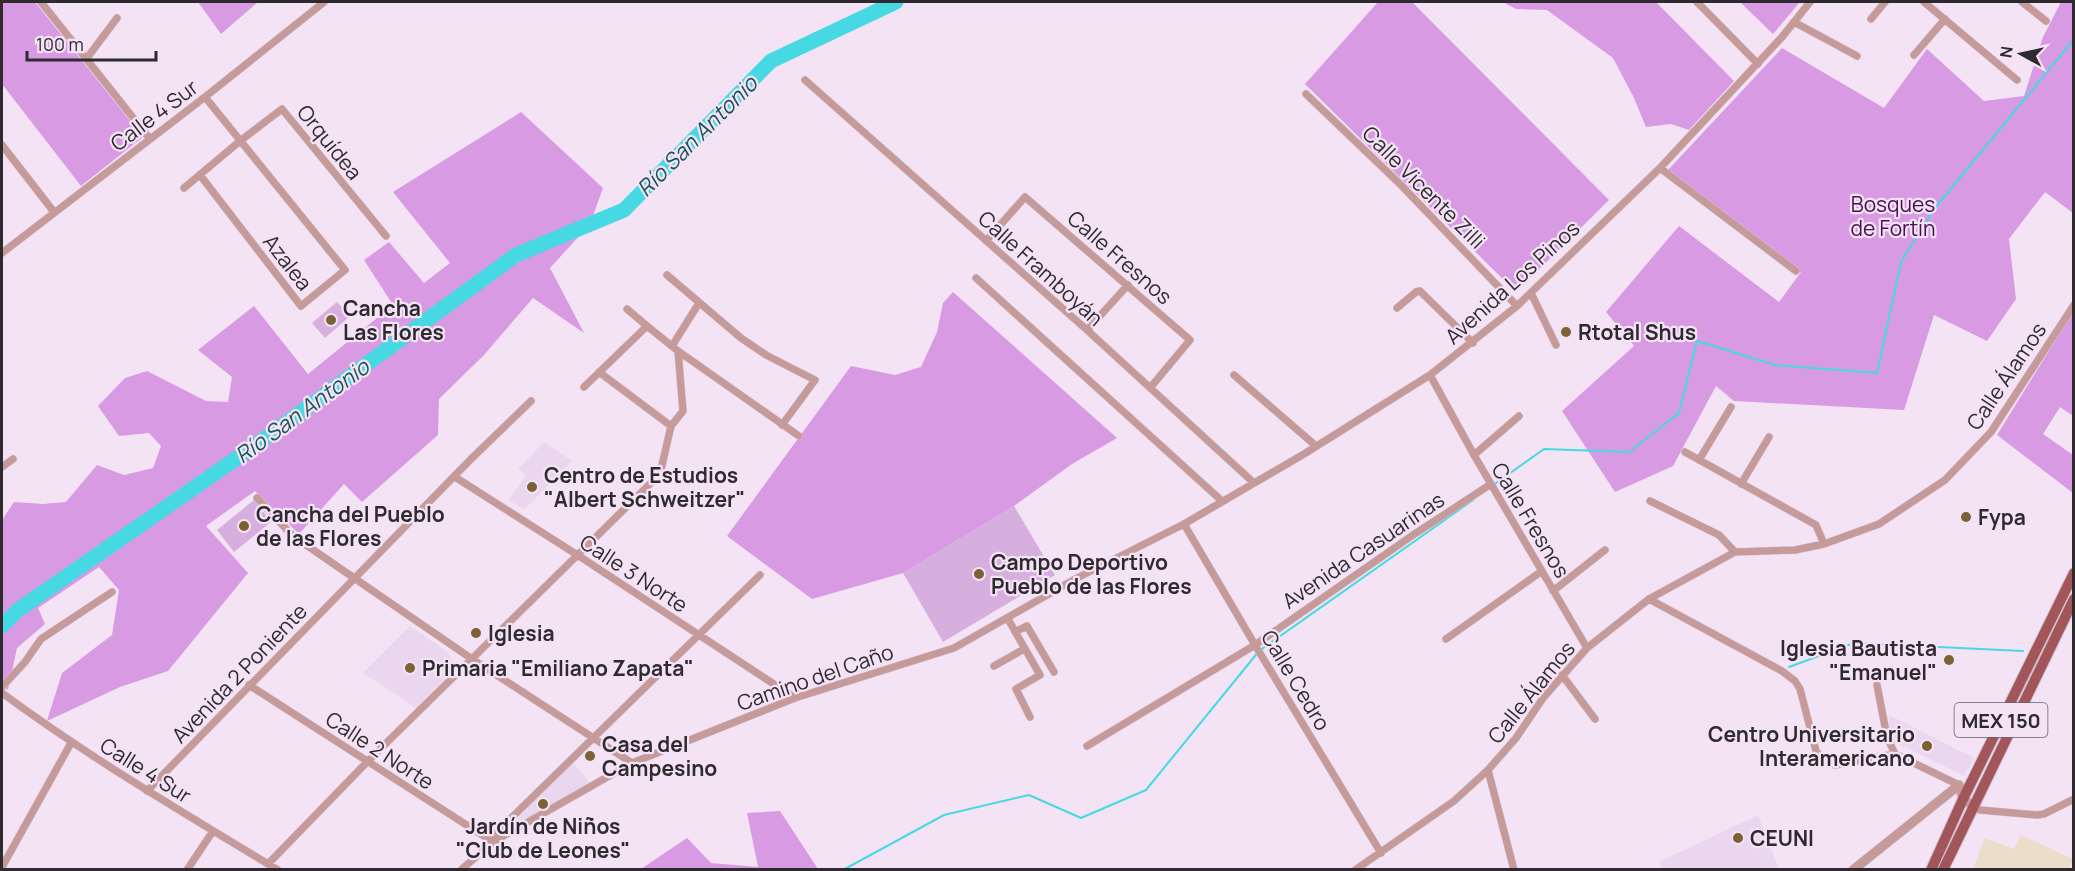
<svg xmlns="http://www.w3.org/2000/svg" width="2075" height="871" viewBox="0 0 2075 871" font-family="Manrope,sans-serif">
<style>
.built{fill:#ead6ee}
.industrial{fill:#ebddca}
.green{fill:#d7afde}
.forest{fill:#d89ae3}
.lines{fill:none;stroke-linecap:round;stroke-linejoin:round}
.stream{stroke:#47d9e3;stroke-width:2}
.river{stroke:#47d9e3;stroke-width:15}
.minor-casing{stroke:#d0c2d2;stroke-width:8}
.tertiary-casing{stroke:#d0c2d2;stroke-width:10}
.primary-casing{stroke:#d0c2d2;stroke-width:12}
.minor{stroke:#c79a9a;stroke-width:7}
.tertiary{stroke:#c79a9a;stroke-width:9}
.primary{stroke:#a35659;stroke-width:10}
.poi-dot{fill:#7b6133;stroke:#f3e3f5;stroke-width:2}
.labels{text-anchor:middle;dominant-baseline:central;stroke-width:4.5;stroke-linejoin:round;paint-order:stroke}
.shield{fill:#f3e3f5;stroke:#6a616b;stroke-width:1.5}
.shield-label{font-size:20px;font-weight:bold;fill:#2f2930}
.street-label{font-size:21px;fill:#2f2930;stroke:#f3e3f5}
.park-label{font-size:21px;fill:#460d4f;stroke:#f3e3f5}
.poi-label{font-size:21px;font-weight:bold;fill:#2f2930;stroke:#f3e3f5;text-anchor:start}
.water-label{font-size:22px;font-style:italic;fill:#185459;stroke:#f3e3f5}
</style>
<rect width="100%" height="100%" fill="#f3e3f5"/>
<path class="built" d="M544 442 572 461 524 510 509 500 526 475 518 469Z
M410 626 448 652 453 665 452 671 416 708 363 673Z
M1889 715 1974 758 1964 776 1897 743 1889 729Z
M572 761 590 783 513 829 511 826Z
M1758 815 1779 869H1663L1659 862Z"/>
<path class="industrial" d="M2021 835 2073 859V862L2068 869H1973L1985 838 2014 849Z"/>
<path class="green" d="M337 302 350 316 325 338 312 323Z
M254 500 271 522 234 552 217 530Z
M1014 506 1055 575 943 642 903 573Z"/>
<path class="forest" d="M2 2H35L143 137 81 186 2 84Z
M198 2H258L221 34Z
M1378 2H1412L1609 200 1516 292 1305 84Z
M1503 2H1656L1734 81 1689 130 1671 124 1646 127 1634 98 1613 58 1547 10 1516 9Z
M1740 2H1800L1773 34Z
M2061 2H2073V213L2045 192 2009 239 2016 299 1987 341 1934 315 1904 410 1734 401 1716 386 1673 466 1615 492 1562 411 1634 346 1606 312 1679 226 1779 302 1801 272 1667 171 1782 48 1884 108 1927 49 1984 101 2024 96 2043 37Z
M521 112 603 188 590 224 550 268 584 333 533 298 484 355 439 399 438 435 362 502 344 484 299 534 255 491 206 526 248 573 168 671 120 687 47 721 62 673 112 635 119 590 99 567 38 608 45 624 17 648 8 690 2 686V520L14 502 43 504 66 502 97 465 124 475 153 468 161 446 149 433 119 436 98 406 125 378 147 371 206 401 228 402 232 377 198 350 254 306 308 374 393 305 364 260 389 242 424 283 450 263 393 192Z
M953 292 1117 438 1072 464 1014 506 903 573 812 599 727 536 851 366 895 375 921 367 937 332 943 303Z
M2073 312V416L2060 407 2043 434 2073 455V493L1997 435Z
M780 811 818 869H641L687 838 711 863 758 867 747 813Z"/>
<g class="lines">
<path class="stream" d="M1492 486 1544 449 1629 452 1679 413 1697 341 1775 365 1877 373 1901 262 1935 208 2074 39
M1789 667 1854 643 2023 651
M843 870 944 815 1029 795 1081 818 1146 790 1259 651 1473 500"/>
<path class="river" d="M2 626 18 610 253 447 516 255 624 210 771 61 896 2"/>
<g class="minor-casing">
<path id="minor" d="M41 2 150 139
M1697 2 1758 64
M1924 2 2017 80
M2022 2 2046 21
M1871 19 1885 2
M1794 22 1857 56
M1914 55 1945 19
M87 58 117 18
M805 80 1087 330 1254 483
M1306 94 1400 184 1517 306
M2 145 54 212
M1660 168 1796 271
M200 175 301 306 345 270 205 97
M184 188 240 141 282 109 386 236
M986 241 1025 197 1190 340 1150 388
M2 253 205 97 324 2
M667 275 741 338 766 355 815 380 782 425
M976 278 1222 501
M1531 293 1556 345
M1397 308 1416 292 1420 291 1473 343
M647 326 678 351 799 436
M1087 330 1128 285
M672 346 699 303
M599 372 671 426
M1234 375 1316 446
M1430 375 1474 455 1587 648
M584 387 647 326 627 309
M1685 452 1816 525 1824 544
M1474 455 1519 416
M1699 460 1731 407
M2 467 13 459
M455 477 579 556 795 698
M1741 484 1769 437
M257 498 293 536 472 659 632 763
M1650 501 1719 535 1735 552
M1184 524 1255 645 1381 853
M1553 591 1605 550
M1649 599 1782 671 1795 681 1800 689 1816 751 1825 761 1835 765 1895 754 1959 785
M1008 619 1040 675 1016 689 1030 717
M1015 632 1027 626 1054 672
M1446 639 1542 571
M994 666 1024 649
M1562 675 1595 719
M249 685 493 842 498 831 760 575
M1877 685 1887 737 1895 754
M2 687 25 662 41 639 112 592
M2 693C90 758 184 813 278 870
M1087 746 1255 645 1413 535 1491 484
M1488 770 1514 870
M147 791 471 459 531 401
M1975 807 1980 810 2037 815 2044 814 2074 799
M268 864 368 761 660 474 671 426 683 411 678 351
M2 867 71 743
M187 870 213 831
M461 870 493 842 632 763 795 698 954 648 1077 578 1184 524 1304 454 1430 375 1517 306 1660 168 1782 37 1810 2
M1355 870 1454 801 1488 770 1516 738 1543 698 1587 648 1649 599 1735 552 1795 550 1824 544 1879 524 1945 480 1991 432 2074 305"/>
</g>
<g class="tertiary-casing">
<path id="tertiary" d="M1853 870 1959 785 1963 799 1975 807"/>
</g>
<g class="primary-casing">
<path id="primary" d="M1931 870 1963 799 2074 573
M1943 870 2074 599"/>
</g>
<use href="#minor" class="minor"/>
<use href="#tertiary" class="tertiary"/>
<use href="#primary" class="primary"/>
</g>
<g class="poi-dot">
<circle cx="331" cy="320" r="6"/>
<circle cx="1566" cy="332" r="6"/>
<circle cx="532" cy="487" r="6"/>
<circle cx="1966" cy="517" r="6"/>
<circle cx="244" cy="526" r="6"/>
<circle cx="979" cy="574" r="6"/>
<circle cx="476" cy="633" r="6"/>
<circle cx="1949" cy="660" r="6"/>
<circle cx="410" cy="668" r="6"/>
<circle cx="1927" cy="746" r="6"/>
<circle cx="590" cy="756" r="6"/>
<circle cx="543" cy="804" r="6"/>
<circle cx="1738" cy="838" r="6"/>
</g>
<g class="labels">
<rect class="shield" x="1954.5" y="703" width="93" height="34" rx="4.5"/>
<g class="shield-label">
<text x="2001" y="720">MEX 150</text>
</g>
<g class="street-label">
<text transform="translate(154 115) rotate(-37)">Calle 4 Sur</text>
<text transform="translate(330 142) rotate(51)">Orquídea</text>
<text transform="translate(1424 187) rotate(45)">Calle Vicente Zilli</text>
<text transform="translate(1120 257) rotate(41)">Calle Fresnos</text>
<text transform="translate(288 262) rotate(52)">Azalea</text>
<text transform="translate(1041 268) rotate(42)">Calle Framboyán</text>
<text transform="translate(1512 282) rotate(-42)">Avenida Los Pinos</text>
<text transform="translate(2006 376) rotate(-56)">Calle Álamos</text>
<text transform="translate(1531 520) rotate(59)">Calle Fresnos</text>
<text transform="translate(1363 550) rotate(-34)">Avenida Casuarinas</text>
<text transform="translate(634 573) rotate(33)">Calle 3 Norte</text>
<text transform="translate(239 673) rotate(-46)">Avenida 2 Poniente</text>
<text transform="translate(815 677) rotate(-19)">Camino del Caño</text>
<text transform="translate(1296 680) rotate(59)">Calle Cedro</text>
<text transform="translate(1531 692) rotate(-51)">Calle Álamos</text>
<text transform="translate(380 750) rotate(33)">Calle 2 Norte</text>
<text transform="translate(146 770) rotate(32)">Calle 4 Sur</text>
</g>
<g class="park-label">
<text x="1893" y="204">Bosques<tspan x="1893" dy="24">de Fortín</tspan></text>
</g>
<g class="poi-label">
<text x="343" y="308">Cancha<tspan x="343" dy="24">Las Flores</tspan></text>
<text x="1578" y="332">Rtotal Shus</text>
<text x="544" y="475">Centro de Estudios<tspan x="544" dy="24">"Albert Schweitzer"</tspan></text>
<text x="256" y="514">Cancha del Pueblo<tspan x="256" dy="24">de las Flores</tspan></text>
<text x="1978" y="517">Fypa</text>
<text x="991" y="562">Campo Deportivo<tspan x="991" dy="24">Pueblo de las Flores</tspan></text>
<text x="488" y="633">Iglesia</text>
<text x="1937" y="648" text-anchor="end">Iglesia Bautista<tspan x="1937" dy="24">"Emanuel"</tspan></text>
<text x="422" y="668">Primaria "Emiliano Zapata"</text>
<text x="1915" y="734" text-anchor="end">Centro Universitario<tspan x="1915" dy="24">Interamericano</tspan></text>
<text x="602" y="744">Casa del<tspan x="602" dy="24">Campesino</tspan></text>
<text x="543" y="826" text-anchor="middle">Jardín de Niños<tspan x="543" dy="24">"Club de Leones"</tspan></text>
<text x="1750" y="838">CEUNI</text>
</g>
<g class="water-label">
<text transform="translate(697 136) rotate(-45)">Río San Antonio</text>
<text transform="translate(302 411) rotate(-36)">Río San Antonio</text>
</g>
</g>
<rect width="2075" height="871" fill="none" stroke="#2f2930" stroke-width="6"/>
<g transform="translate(2021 54) rotate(278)" stroke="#f3e3f5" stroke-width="4.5" paint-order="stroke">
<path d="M0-4.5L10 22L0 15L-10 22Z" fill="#2f2930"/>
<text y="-9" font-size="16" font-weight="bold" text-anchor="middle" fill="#2f2930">N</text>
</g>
<path d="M27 51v9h129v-9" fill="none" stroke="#2f2930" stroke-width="3"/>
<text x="36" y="51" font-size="18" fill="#2f2930" stroke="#f3e3f5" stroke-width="4.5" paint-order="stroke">100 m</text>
</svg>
